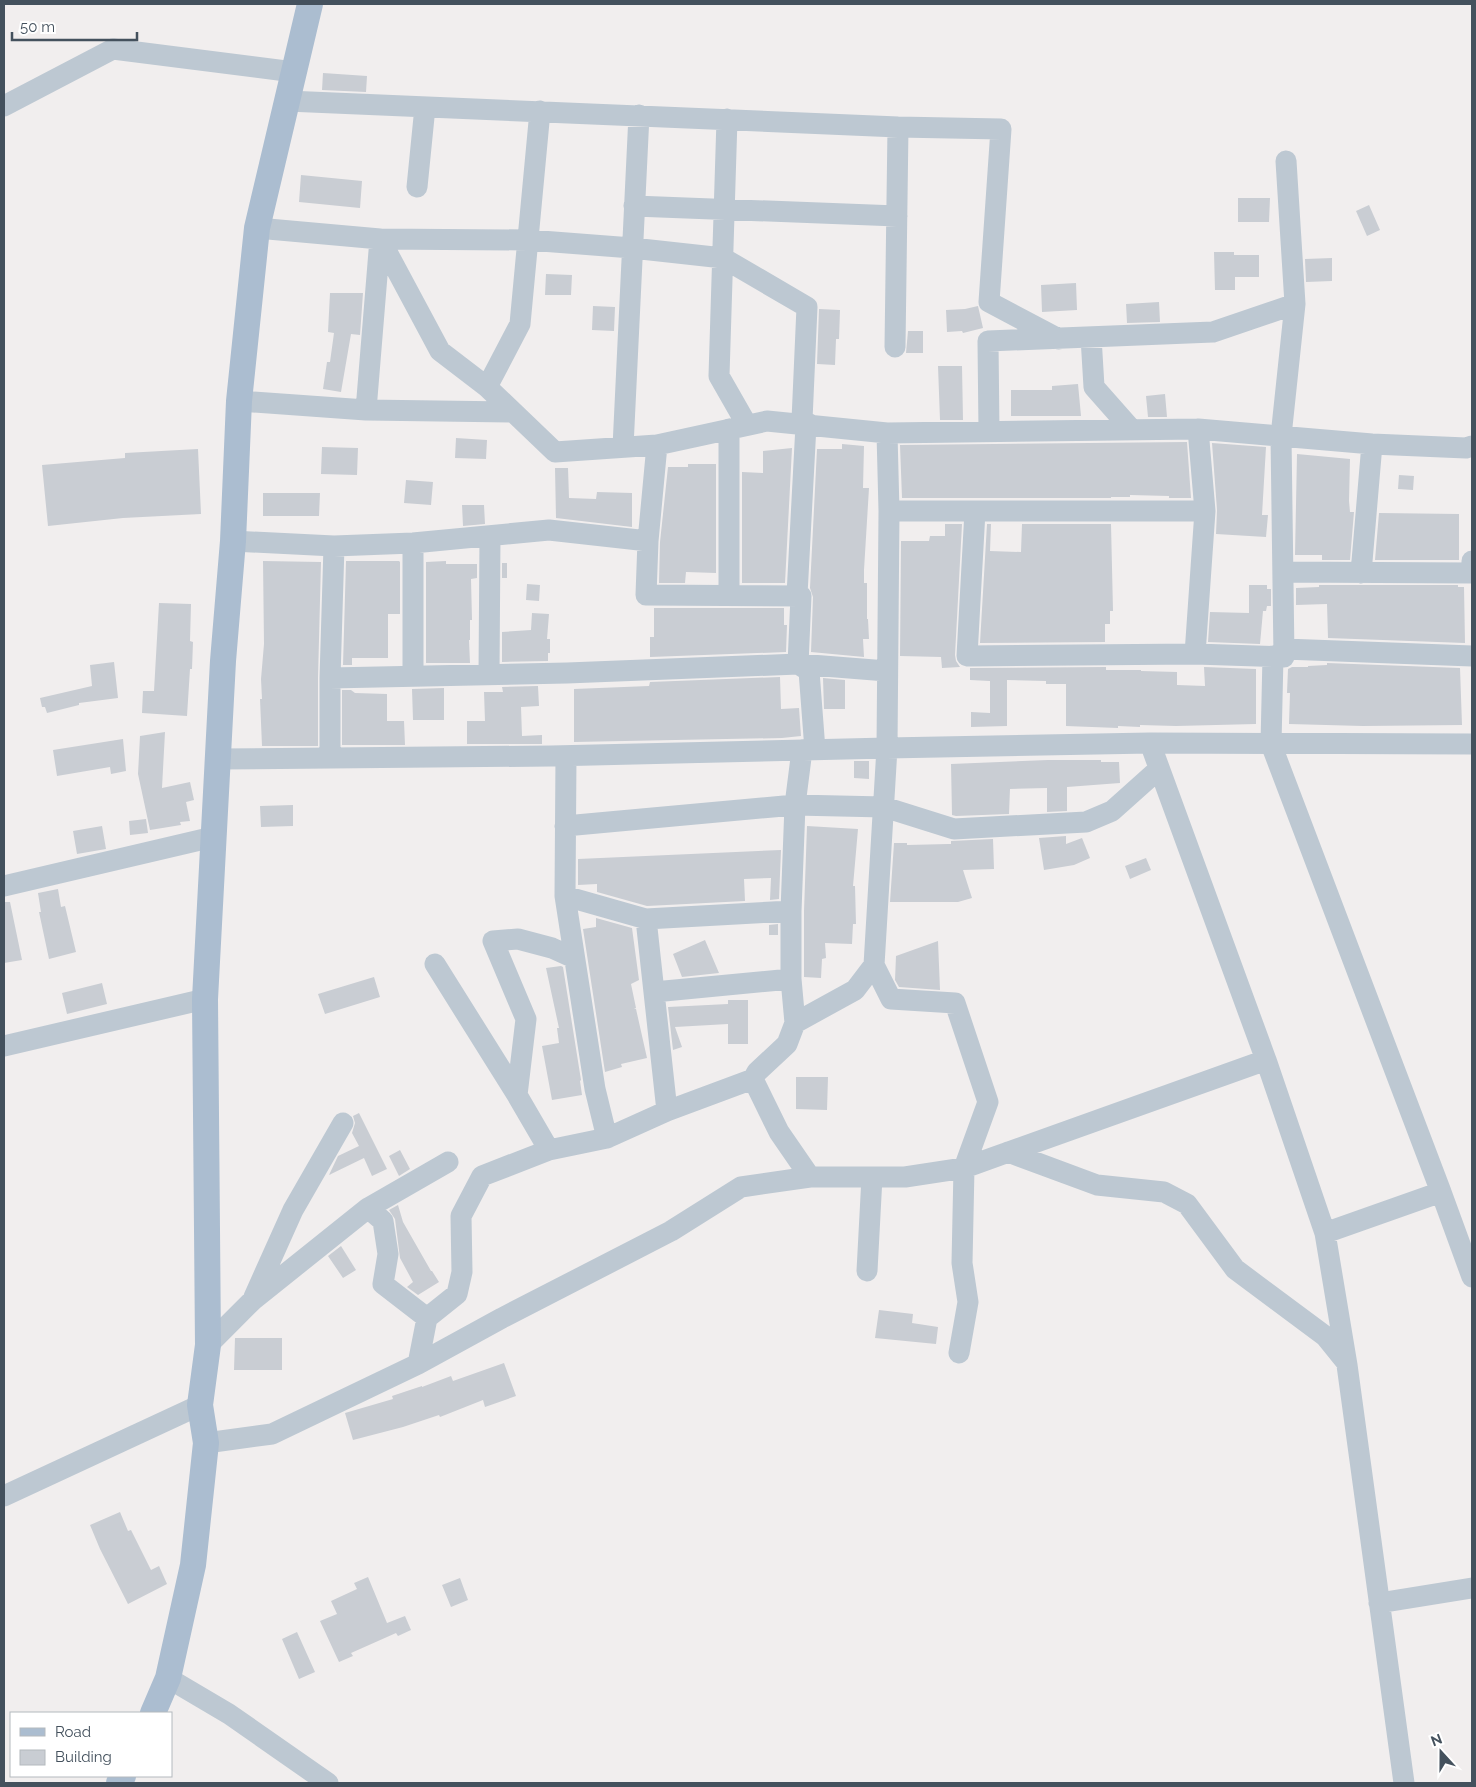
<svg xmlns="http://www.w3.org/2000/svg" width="1476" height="1787" viewBox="0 0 1476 1787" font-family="Raleway,sans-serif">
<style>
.building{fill:#c9cdd3}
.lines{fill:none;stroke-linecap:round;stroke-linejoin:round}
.minor{stroke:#bdc8d2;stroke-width:21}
.major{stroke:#abbdd0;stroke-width:26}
</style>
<rect width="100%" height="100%" fill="#f1eeee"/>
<path class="building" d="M323 73 367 76 366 92 322 90Z
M301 175 362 181 360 208 299 202Z
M1238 198H1270L1269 222H1238Z
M1369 205 1380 230 1367 236 1356 211Z
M1214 252H1234V255H1259V277H1235V290H1215Z
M1332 258V281L1306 282 1305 259Z
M546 274 572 275 571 295H545Z
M1076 283 1077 310 1042 312 1041 285Z
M330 293H363L360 335 351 334 341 392 323 389 327 362H330L334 333 328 332Z
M1159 302 1160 322 1127 323 1126 304Z
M593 306 615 307 614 331 592 330Z
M978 306 983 328 963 333 962 331 947 332 946 310 965 309Z
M819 309 840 310 839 339H836L835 365 817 364Z
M908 331H923V353H906Z
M938 366H962L963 420H940Z
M1078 384 1081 416H1011V390H1052V386Z
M1165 394 1167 417H1148L1146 396Z
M456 438 487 440 486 459 455 458Z
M1187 442 1191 498H1169V496L1130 495V497H1111V498H902L900 445Z
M1212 443 1266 447 1262 515H1268L1266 537 1216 534 1217 510Z
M842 444 864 446 863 488H869L864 570V583H867V619H868L869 639H863L864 657 811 652 813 597 810 588 817 449H842Z
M322 447 358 448 357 475 321 474Z
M792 448 785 583H742V472L763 473V451Z
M198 449 201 514 123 518 48 526 42 465 125 458V453Z
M1297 454 1350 459 1349 501 1350 512H1354L1350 560H1322V555H1295Z
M688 464H716V573L686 572 685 583H659L660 542 668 467H688Z
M555 468H568L569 498 596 499 597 492 632 493V527L556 518Z
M1399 475 1414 476 1413 490 1398 489Z
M406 480 433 482 431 505 404 503Z
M263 493H320L319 516H263Z
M462 505H484L485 524 463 526Z
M1379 513 1459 514V560H1375Z
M945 524H962L955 655 956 661 960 667 942 668 941 657 900 656 901 541H929L930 536H945Z
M987 524H991L990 551 1021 552 1022 524H1111L1113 611H1110V624H1105V642L980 643Z
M263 561 321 562 318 678V746H262L260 699H262L261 679 264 644Z
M346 561H399L400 562V614H388V658H352V665H343Z
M446 561V564H477V578L471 579 472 620H470V640H469L470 663H426V562Z
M502 563H507V578H502Z
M527 584 540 585 539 601 526 600Z
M1249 585H1267V589H1271V606H1267L1266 611H1263L1260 644 1208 642 1210 612 1249 613Z
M1319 585H1458V587H1464L1465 643 1328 638 1327 604 1296 605V588L1319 587Z
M159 603 191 604 190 641 193 642 192 669H190L187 716 142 713 143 691H154Z
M654 608H784V625H787L786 652 650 657V637H654Z
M532 613 549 614 547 639H550V653H548V661L502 662V632L531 630Z
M114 662 118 698 79 703V705L47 713 45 707H42L40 698 92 686 90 665Z
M1327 663 1460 668 1462 725 1363 726 1289 724 1290 693H1287L1288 669 1292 667H1308V666L1327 665Z
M1106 667V670H1141V671L1177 672V685L1205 686 1204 667 1256 669V724L1176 726 1140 725V727L1118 726V728L1066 726V684H1046V681L1007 680V726L971 727V712L990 713V681L970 680V668Z
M780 677 781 709 799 708 801 736 782 738 574 742V689L649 686 650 682Z
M823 678 845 680V709H824Z
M538 686 539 706 521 707 522 736 542 735V744H467V721H485L484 692H503L502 687Z
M444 688V720H413L412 689Z
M342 690H351L355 693 387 694V721H404L405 745H342Z
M165 732 162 788 190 782 194 800 186 802 190 821 180 822 181 825 150 830 138 774 140 736Z
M123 739 126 771 111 774 110 767 57 776 53 750Z
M1048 760H1101V762H1119L1120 783 1067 787V811L1047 812V788L1010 789 1009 814 956 816 952 815 951 764Z
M854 761H869V779L854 778Z
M293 805V826L261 827 260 806Z
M146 819 148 833 130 835 129 821Z
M102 826 106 849 77 854 73 831Z
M807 826 858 829 853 886H855L856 924H853L852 944 825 943 826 958 822 959 821 978 804 977V911Z
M1066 836V844L1082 838 1090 858 1074 865 1044 870 1039 838Z
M993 839 994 869 963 870 972 898 958 902H890L894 843H907V845L948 844H951V841Z
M781 850 779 899 770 900 771 878 744 879 745 901 647 906 597 892V884L578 885V859Z
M1146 858 1151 870 1130 879 1125 866Z
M58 889 61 907 65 906 76 952 49 959 39 912H41L38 893Z
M4 902H10L22 960 4 963Z
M596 918 632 928 639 980 631 984 636 1008 634 1009H636L647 1058 621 1064 622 1067 605 1072 583 929 596 927Z
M778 924V935H769V925Z
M705 940 719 973 682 977 673 954Z
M938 941 940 990 899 987 895 980 896 956Z
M561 966 563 967 581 1080 580 1081 582 1095 552 1100 542 1046 559 1043 557 1028H559L546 968Z
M374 977 380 997 325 1014 318 994Z
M102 983 107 1004 67 1014 62 993Z
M728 1000H748V1044H728V1024L675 1027 682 1047 673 1050 668 1007 728 1004Z
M796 1077H828L827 1110 796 1109Z
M359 1113 387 1169 372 1176 364 1158 329 1175 338 1156 359 1146 352 1133 355 1123 353 1116Z
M400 1150 410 1169 399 1176 389 1156Z
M398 1205 403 1222 431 1271H432L439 1282 418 1295 407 1287 413 1282 400 1258 395 1219 389 1210Z
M341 1246 356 1270 343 1278 328 1256Z
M879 1310 913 1314 912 1323 938 1327 936 1344 875 1338Z
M235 1338H282V1370H234Z
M504 1363 516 1396 485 1407 483 1400 440 1417 439 1415 403 1427 353 1440 345 1413 393 1399 392 1396 422 1386V1387L451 1376 453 1381Z
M120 1512 128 1531 131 1530 151 1570 159 1566 167 1584 128 1604 100 1549 90 1525Z
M368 1577 387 1623 405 1616 411 1630 398 1636 396 1633 351 1653 353 1656 339 1662 320 1621 337 1614 331 1601 357 1589 354 1583Z
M460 1578 468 1600 451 1607 442 1585Z
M297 1632 315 1672 299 1679 282 1639Z"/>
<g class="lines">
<path class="minor" d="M287 101 898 127 1001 129 989 302 1059 339
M4 106 113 49 294 72
M727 119 719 376 747 425
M417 187 425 107
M634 206 897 216
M257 228 380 239 440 351 487 387 555 452 657 445 767 421 887 433 889 511H1205L1198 429 1372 444 1466 448 1472 446
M1091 337 1094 387 1132 430
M895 347 898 127
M487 387 520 324 540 111
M239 401 366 410 513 412
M366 410 380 239 528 240 632 248 723 258 807 307 802 420 811 425
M811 425H806L797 595 801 596 798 664 809 671 815 750
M989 432 988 341 1213 332 1295 304
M887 433 1198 429
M623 447 639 115
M975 511 967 656 1195 654 1205 511
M233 541 334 546 330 678
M648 541 646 595 801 596
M334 546 413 543 549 530 648 541 657 445
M1283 572 1472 573V561
M1361 573 1372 444
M729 595V429
M1284 649 1472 656
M1195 654 1284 657 1281 436 1295 304 1286 161
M1273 656 1271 744 1441 1192
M489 674 490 536
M413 676V543
M566 756 565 896 595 1089 607 1138
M330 758V678L567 673 798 664 887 671
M218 759 551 756 887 748 889 511
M565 826 795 805 802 750
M4 886 213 837
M565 896 646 919 667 1111
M791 911V979L795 1023
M646 919 791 911 795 805 884 807 954 829 1086 822 1112 811 1159 769
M435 964 517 1095 549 1150
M874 965 887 748 1150 743
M654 992 791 979
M4 1046 205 999
M517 1095 526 1019 493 941 518 939 552 948 574 958
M1008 1152 1097 1185 1164 1192 1187 1204 1235 1269 1325 1336 1346 1362
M810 1177 779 1132 753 1079 757 1072 787 1044 795 1023 855 990 874 965 891 999 955 1003 988 1102 964 1168 962 1263 968 1302 959 1353
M368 1208 383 1221 388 1254 383 1284 427 1318 418 1364
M1325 1233 1441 1192 1472 1277
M867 1271 872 1177
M254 1297 293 1210 343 1123
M427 1318 457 1294 462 1272 461 1216 482 1176 549 1150 607 1138 667 1111 753 1079
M208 1345 253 1300 368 1208 448 1162
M206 1443 272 1434 418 1364 502 1318 671 1231 741 1187 810 1177H905L964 1168 1266 1060
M4 1496 200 1405
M1379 1603 1472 1588
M168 1678 229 1714 328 1783
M1404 1783 1347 1365 1325 1233 1266 1060 1150 743 1472 744"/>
<path class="major" d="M153 1713 168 1678 193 1565 206 1443 200 1405 208 1345 205 999 223 661 233 541 239 401 257 228 310 4
M119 1783 123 1776"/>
</g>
<rect width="1476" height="1787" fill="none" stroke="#44515d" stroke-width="10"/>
<rect x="10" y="1712" width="162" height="65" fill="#ffffff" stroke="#b4b9be"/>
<rect x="20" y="1728" width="25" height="8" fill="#abbdd0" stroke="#b4b9be"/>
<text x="55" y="1737" font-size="15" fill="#44515d">Road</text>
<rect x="20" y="1750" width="25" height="15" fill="#c9cdd3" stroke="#b4b9be"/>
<text x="55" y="1762" font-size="15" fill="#44515d">Building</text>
<g transform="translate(1441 1752) rotate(339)" stroke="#ffffff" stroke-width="4" paint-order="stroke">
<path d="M0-4L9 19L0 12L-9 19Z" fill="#44515d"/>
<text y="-8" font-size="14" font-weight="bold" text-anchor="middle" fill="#44515d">N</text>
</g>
<path d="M12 32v8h125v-8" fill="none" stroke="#44515d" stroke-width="2.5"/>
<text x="20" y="32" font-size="15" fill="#44515d" stroke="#ffffff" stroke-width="4" paint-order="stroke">50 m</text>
</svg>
